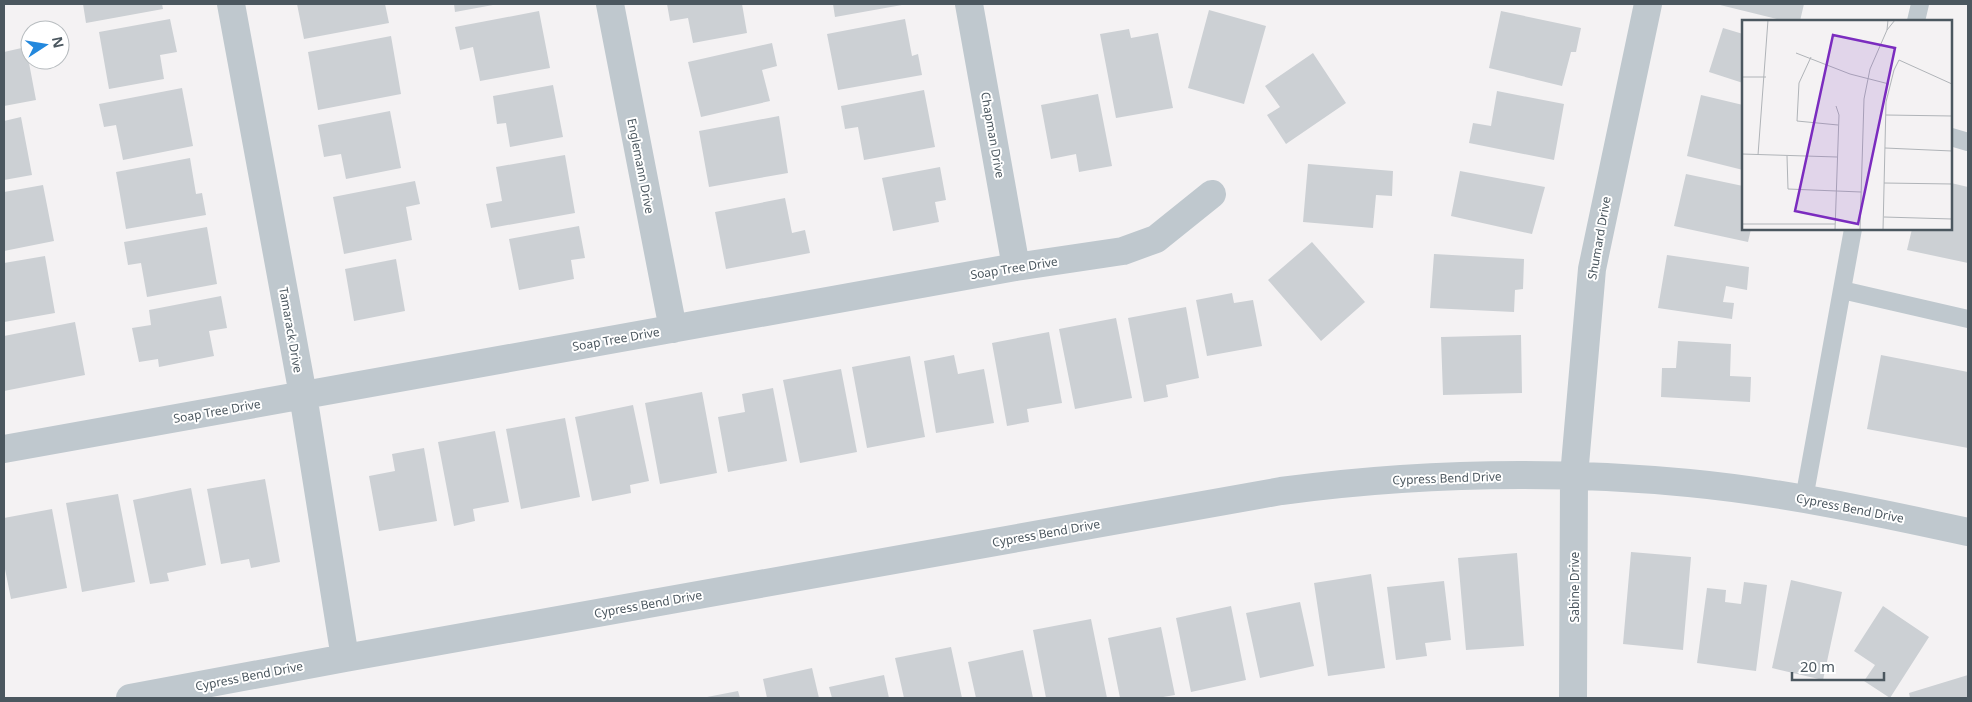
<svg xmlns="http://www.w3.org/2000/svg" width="1972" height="702" viewBox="0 0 1972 702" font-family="'Noto Sans',sans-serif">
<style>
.building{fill:#ccd0d4}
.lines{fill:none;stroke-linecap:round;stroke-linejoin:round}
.service{stroke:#bfc8ce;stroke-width:18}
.minor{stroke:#bfc8ce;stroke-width:28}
.labels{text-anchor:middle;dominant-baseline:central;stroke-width:4;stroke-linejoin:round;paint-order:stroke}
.street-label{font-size:12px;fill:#4b575f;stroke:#fff}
.inset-road{fill:none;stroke:#b0b4b8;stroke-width:1}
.view{fill:#7b2cbf;fill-opacity:0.15;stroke:#7b2cbf;stroke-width:2.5}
.inset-edge{fill:none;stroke:#4b575f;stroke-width:2.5}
</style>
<rect width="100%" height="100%" fill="#f4f2f3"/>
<path class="building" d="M83 4H162L163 9 86 23Z
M297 4H385L389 23 304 39Z
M454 4H492L493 5 455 12Z
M667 4H742L747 33 693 43 688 18 670 21Z
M833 4H902V5L835 17Z
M1716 4H1804L1800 21H1785Z
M1209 10 1266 26 1244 104 1188 88Z
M539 11 550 68 480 81 473 47 460 50 455 27Z
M1501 11 1581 28 1576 52H1571L1562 86 1489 68Z
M170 19 177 52 160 55 164 79 109 89 99 32Z
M905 19 912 56 918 54 922 75 838 90 827 34Z
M1723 28 1743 34V83L1709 72Z
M1129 29 1131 38 1158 33 1173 108 1116 118 1100 34Z
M391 36 401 94 318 110 308 52Z
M772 43 777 66 762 70 770 101 701 117 688 62Z
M26 47 36 100 4 106V52Z
M1313 53 1346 103 1286 144 1267 115 1280 107 1265 86Z
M553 85 563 137 510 147 506 123 497 124 493 96Z
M182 88 193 146 123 160 116 125 104 127 99 104Z
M924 90 935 147 864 160 858 127 845 129 841 106Z
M1497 91 1564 104 1554 160 1469 143 1473 123 1491 126Z
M1098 94 1112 166 1079 172 1076 154 1051 159 1041 105Z
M1701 95 1743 105V170L1687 156Z
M390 111 401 168 346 179 341 154 324 157 318 125Z
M779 116 788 173 709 187 699 131Z
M21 117 32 175 4 180V121Z
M565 155 575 213 491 228 486 204 502 201 496 167Z
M190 158 196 194 202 193 206 215 126 229 116 172Z
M1308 164 1393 171 1392 196 1376 195 1373 228 1303 222Z
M940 167 946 200 935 202 939 222 893 231 882 178Z
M1460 171 1545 187 1532 234 1451 216Z
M1686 174 1743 186V229H1751L1748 242 1674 226Z
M415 181 420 204 406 207 412 240 344 254 333 197Z
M1951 183 1968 187V263L1907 250 1912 229H1951Z
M43 185 54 241 4 251V192Z
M785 198 792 233 805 230 810 253 726 269 715 212Z
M579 226 585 258 571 260 574 279 519 290 509 239Z
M207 227 217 284 147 297 141 263 128 265 124 242Z
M1312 242 1365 302 1321 341 1268 280Z
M1434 254 1524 259 1523 289 1515 290 1514 312 1430 308Z
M1667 255 1749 267 1747 290 1726 286 1723 302 1734 303 1732 319 1658 308Z
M45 256 55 313 4 322V263Z
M396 259 405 311 354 321 345 269Z
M1232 293 1234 303 1253 300 1262 346 1207 356 1196 300Z
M221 296 227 328 209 331 214 356 159 367 158 359 139 362 132 328 151 325 149 310Z
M1186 307 1199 378 1166 385 1168 397 1144 402 1128 318Z
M1116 318 1132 398 1075 409 1059 329Z
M75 322 85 375 4 391V336Z
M1049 332 1062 403 1027 409 1029 422 1007 426 992 343Z
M1521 335 1522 393 1443 395 1441 337Z
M1678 341 1731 344 1730 376 1751 377 1750 402 1661 397 1662 368H1676Z
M954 355 958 374 984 369 994 423 936 433 924 361Z
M1881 355 1968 372V448L1867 429Z
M910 356 925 437 867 448 852 367Z
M841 369 857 452 800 463 783 380Z
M773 388 787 461 728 472 718 417 745 412 742 394Z
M702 392 717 473 660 484 645 403Z
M633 405 649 481 630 485 631 493 592 501 575 417Z
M565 418 580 497 521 509 506 429Z
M495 431 509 502 473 509 475 521 454 526 438 442Z
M424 448 437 521 379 531 369 476 395 471 392 454Z
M265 479 280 562 251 568 249 559 221 564 207 489Z
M191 488 206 565 167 573 169 581 150 584 133 500Z
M118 494 135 582 82 592 66 503Z
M52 509 67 588 11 599 4 564V518Z
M1631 552 1691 557 1683 650 1623 644Z
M1517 553 1524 646 1466 650 1458 558Z
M1371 574 1385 668 1328 676 1314 583Z
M1791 580 1842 592 1823 680 1772 668Z
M1444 581 1451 640 1425 643 1427 656 1396 660 1387 587Z
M1744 582 1767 585 1756 671 1697 663 1707 588 1726 590 1725 602 1741 604Z
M1300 602 1314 666 1260 678 1246 613Z
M1231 606 1246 680 1191 692 1176 618Z
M1883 606 1929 637 1890 698 1864 681 1875 665 1854 651Z
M1091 619 1107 698H1046L1033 630Z
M1161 627 1175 695 1157 698H1120L1108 638Z
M951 647 962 698H904L895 658Z
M1023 650 1033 698H976L968 662Z
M812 668 819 698H767L763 679Z
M884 675 889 698H832L829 687Z
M1968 675V698H1910L1909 693Z
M738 691 740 698H708L707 697Z"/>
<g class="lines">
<path class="service" d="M1916 21 1920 4
M1951 137 1968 142
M1842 290 1968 319
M1804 499 1853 229"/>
<path class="minor" d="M231 4 303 395 345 658
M610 4 673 329
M969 4 1016 267
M4 449 1016 267 1123 251 1156 239 1212 194
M130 698 345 658 1281 491C1416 473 1553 470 1689 483 1783 492 1876 512 1968 532
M1573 698 1574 476 1592 269 1648 4"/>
</g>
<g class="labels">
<g class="street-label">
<text transform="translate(993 135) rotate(80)">Chapman Drive</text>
<text transform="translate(641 166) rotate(79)">Englemann Drive</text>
<text transform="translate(1599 238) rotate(-80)">Shumard Drive</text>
<text transform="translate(1014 268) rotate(-9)">Soap Tree Drive</text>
<text transform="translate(291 330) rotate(80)">Tamarack Drive</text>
<text transform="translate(616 339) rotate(-10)">Soap Tree Drive</text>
<text transform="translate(217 411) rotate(-10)">Soap Tree Drive</text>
<text transform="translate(1447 478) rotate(-2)">Cypress Bend Drive</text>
<text transform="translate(1850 508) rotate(11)">Cypress Bend Drive</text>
<text transform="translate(1046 533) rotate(-10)">Cypress Bend Drive</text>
<text transform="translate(1574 587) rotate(-90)">Sabine Drive</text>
<text transform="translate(648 604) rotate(-10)">Cypress Bend Drive</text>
<text transform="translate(249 676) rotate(-11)">Cypress Bend Drive</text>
</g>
</g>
<g transform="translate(1742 20)">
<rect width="210" height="210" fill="#f4f2f3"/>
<path class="inset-road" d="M146 0 145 10 153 0M54 33 108 54 147 64M69 37 57 63 55 101 96 105M0 57H24M144 95 210 96M143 128 210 131M0 134 95 137M16 135 26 0M45 136 46 169 119 172M142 163 210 164M142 197 210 199M0 204H93M93 210 97 95 94 86M118 210 122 79 128 49 145 10M141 210 144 82 152 50 157 40 210 64"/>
<path class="view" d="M91 15 153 28 116 204 53 191Z"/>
<rect width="210" height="210" class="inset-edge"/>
</g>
<rect width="1972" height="702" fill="none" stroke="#4b575f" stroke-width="10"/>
<g transform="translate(45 45) rotate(78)"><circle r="24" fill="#ffffff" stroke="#b7bcbf"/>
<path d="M0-4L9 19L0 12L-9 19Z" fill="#2388dd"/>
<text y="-8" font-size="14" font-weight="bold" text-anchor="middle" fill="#4b575f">N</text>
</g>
<path d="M1792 672v8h92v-8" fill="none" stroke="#4b575f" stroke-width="2.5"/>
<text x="1800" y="672" font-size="15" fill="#4b575f" stroke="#ffffff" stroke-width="4" paint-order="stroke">20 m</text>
</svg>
